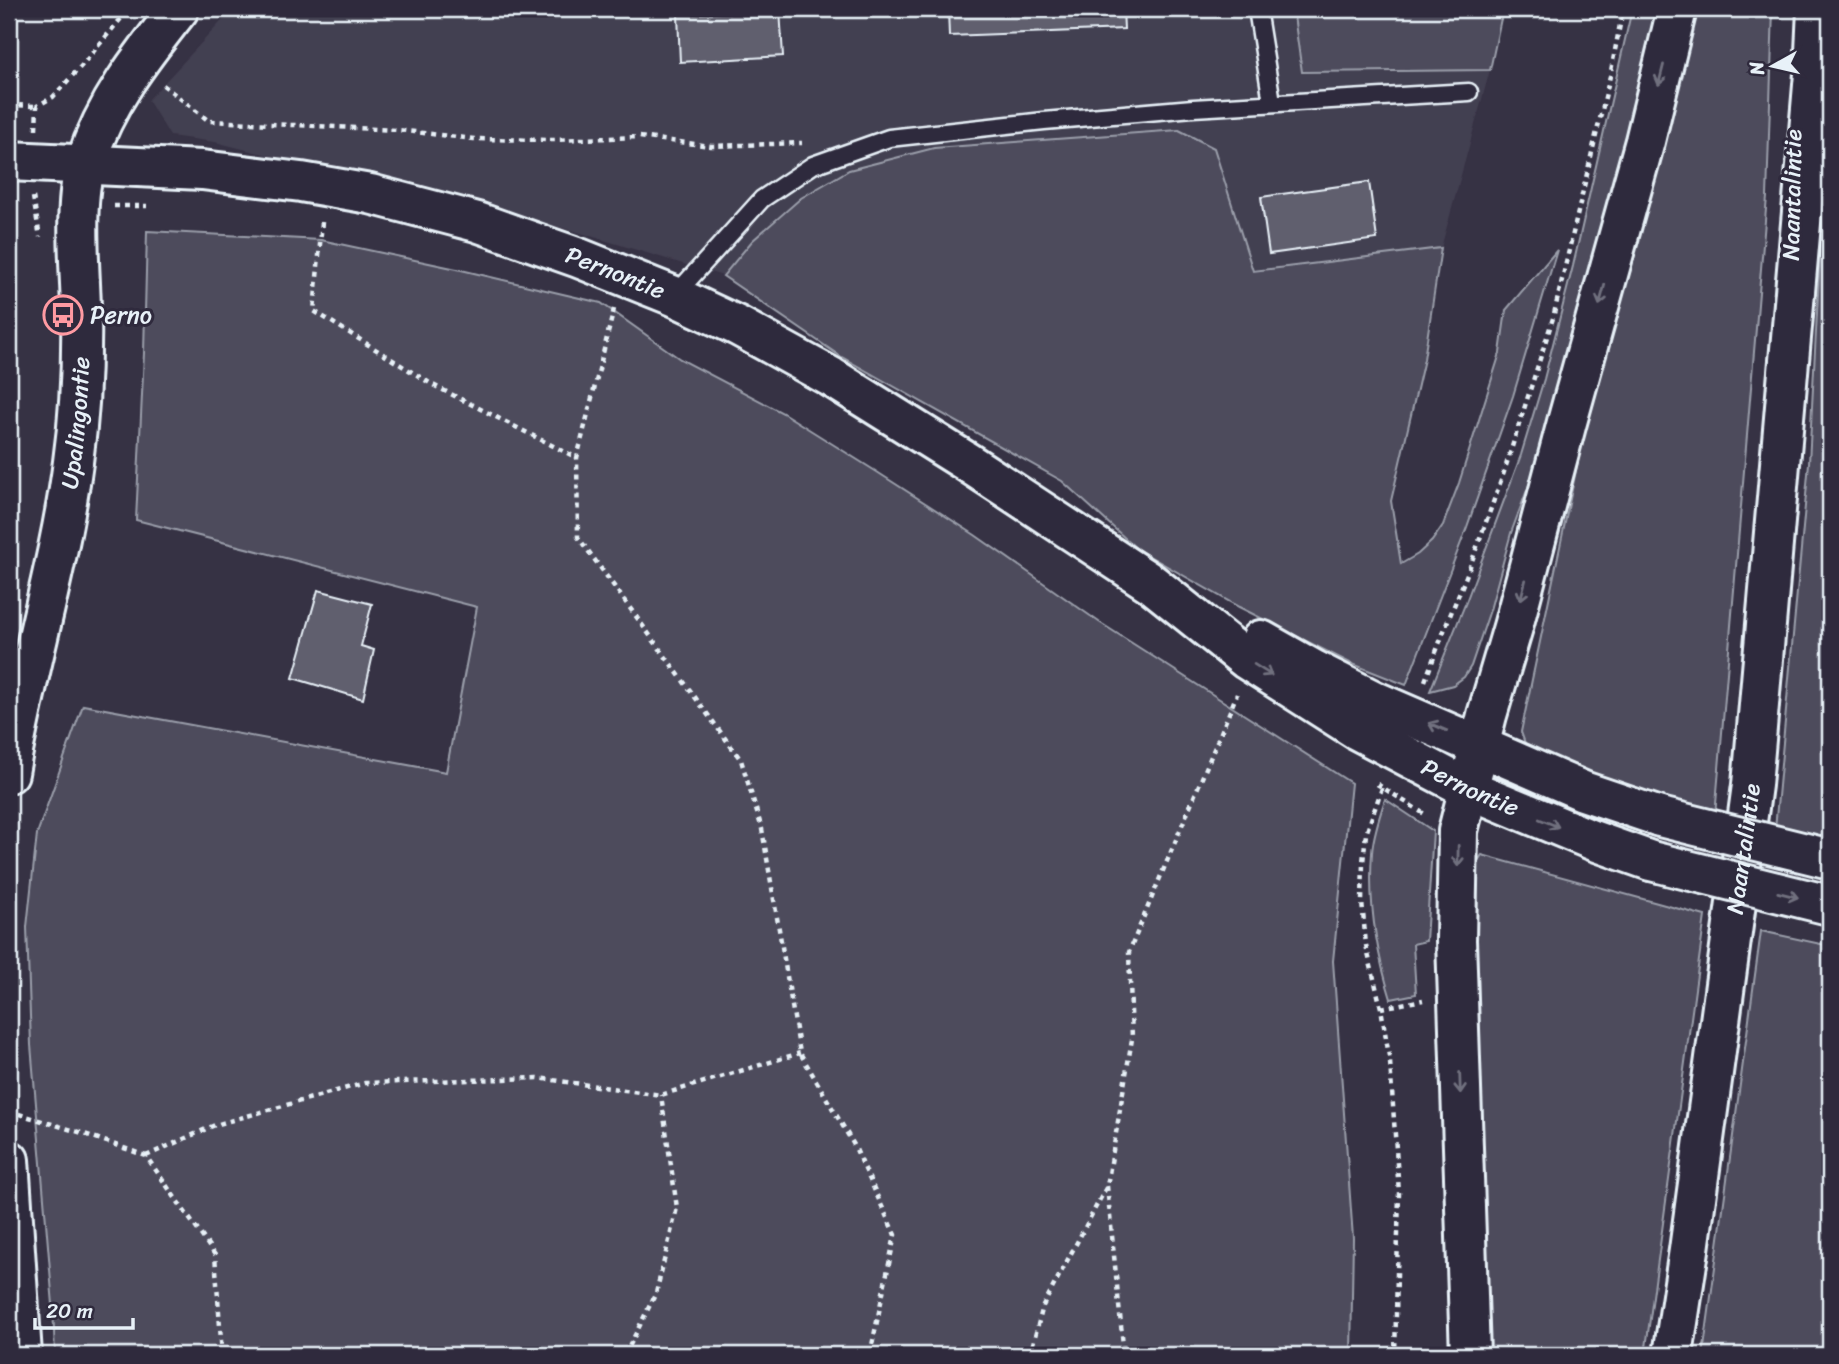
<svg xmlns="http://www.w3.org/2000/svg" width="1839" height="1364" viewBox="0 0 1839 1364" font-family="Sriracha,sans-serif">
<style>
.built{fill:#433f51}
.green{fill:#4d4b5c;stroke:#9a9eaa;stroke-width:2}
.building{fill:#605e6e;stroke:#e8f1f8;stroke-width:2}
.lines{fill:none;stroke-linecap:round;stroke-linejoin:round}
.lane-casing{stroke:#e8f1f8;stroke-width:21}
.secondary-casing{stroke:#e8f1f8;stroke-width:44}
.path{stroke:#e8f1f8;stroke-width:4.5;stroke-dasharray:5 5;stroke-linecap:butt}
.lane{stroke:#2f2a3d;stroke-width:16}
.secondary{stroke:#2f2a3d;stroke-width:38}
.secondary-bridge-casing{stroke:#e8f1f8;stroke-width:44;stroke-linecap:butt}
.secondary-bridge{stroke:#2f2a3d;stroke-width:38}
.oneway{stroke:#70707e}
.labels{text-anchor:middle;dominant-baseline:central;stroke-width:6;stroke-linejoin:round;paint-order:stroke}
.street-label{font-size:24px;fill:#e8f1f8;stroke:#2f2a3d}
.poi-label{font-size:24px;fill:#e8f1f8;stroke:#2f2a3d;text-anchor:start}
</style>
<rect width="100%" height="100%" fill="#363244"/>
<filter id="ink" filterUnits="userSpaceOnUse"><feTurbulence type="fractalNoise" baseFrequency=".0143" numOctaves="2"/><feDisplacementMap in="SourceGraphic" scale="14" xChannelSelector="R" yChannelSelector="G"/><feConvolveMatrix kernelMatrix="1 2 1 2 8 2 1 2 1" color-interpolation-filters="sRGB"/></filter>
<g filter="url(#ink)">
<path class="built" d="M233 9H1293L1303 72 1490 70 1441 248 1253 271 1214 148 752 241 723 276 574 231 215 142 170 136 148 100Z"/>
<path class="green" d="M1293 9H1503L1490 70 1302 72Z
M1632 9H1660L1641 88 1539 458 1511 533 1490 610 1471 666 1464 677 1453 685 1430 691 1466 602 1521 455 1544 379 1573 266Z
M1695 9H1773L1767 197 1715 816 1603 781 1526 746 1521 732 1582 442Z
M1830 69V842L1775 829 1809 463Z
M1179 130 1214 148 1253 271 1441 248 1424 359 1391 501 1401 564 1418 554 1432 541 1443 525 1459 483 1500 353 1506 310 1557 250 1513 396 1467 527 1406 685 1350 663 1239 607 1137 549 1062 481 840 356 723 276 752 241 801 198 849 170 934 148Z
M147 231 321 240 457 269 601 303 680 359 783 413 877 472 975 535 1099 622 1351 783 1333 961 1353 1238 1351 1355H55L53 1305 31 1045 27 927 37 834 83 705 446 772 477 607 136 520 144 353Z
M1385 799 1433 831 1426 941 1413 944 1416 994 1391 999C1376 951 1368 903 1372 853 1373 835 1380 816 1385 799Z
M1482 855 1705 916 1645 1355H1489L1484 1319 1472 876 1477 862Z
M1761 931 1830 946V1338L1823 1355H1703Z"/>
<path class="building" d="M948 9H1123L1124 29 949 36Z
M780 10 783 56 680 62 678 15Z
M1369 182 1377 239 1269 254 1261 197Z
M318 590 372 604 361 646 374 650 363 699 293 678Z"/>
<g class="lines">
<g class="lane-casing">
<path id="lane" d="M1257 9 1272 102
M674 296 762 199 813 165 889 138 1044 121 1193 108 1469 92"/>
</g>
<g class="secondary-casing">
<g id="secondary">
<path id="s1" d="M9 161 202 170 301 182 370 194 477 222 579 258 674 296 738 326 831 377 967 462 1151 583 1247 660 1357 730 1469 789 1592 840 1651 861"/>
<path d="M1261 640 1314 670 1375 701 1583 791 1660 817"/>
<path id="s2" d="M9 773C27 669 59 567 73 462 80 412 82 360 81 309 80 266 73 202 86 162 105 103 141 57 179 9"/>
<path d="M9 1160 22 1355"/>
<path d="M1470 1355 1456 940 1458 831 1487 715 1513 627 1567 422 1645 141 1677 9"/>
<path id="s3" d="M1673 1355 1689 1250 1752 785 1814 74 1817 9"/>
</g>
</g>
<path class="path" d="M163 85 209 121 398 130 474 139 553 140 639 137 711 146 802 143
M9 105 37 106
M36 129 37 106 53 97 83 64 129 9
M33 197 40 237
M114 206H147
M322 222 314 311 433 385 577 458
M614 309 577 458 578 537 741 760 762 829 800 1053 854 1145 895 1235 870 1355
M9 591 16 561
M1425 681 1447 623 1469 569 1503 475 1553 318 1610 76 1623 9
M1377 784 1426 815
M1382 788 1366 834 1363 862 1362 902 1366 945 1381 1008 1390 1062 1399 1193 1395 1355
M1381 1008 1423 1000
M9 1111 82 1133 146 1156 215 1255 222 1355
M146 1156 215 1125 365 1083 538 1078 661 1095 800 1053
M1107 1186 1124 1355
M625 1355 656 1293 677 1208 661 1095
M1030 1355 1043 1306 1107 1186 1132 1039 1129 952 1237 694"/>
<use href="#lane" class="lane"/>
<use href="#secondary" class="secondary"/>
<g class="secondary-bridge-casing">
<path id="secondary-bridge" d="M1660 817 1830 859
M1651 861 1829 905"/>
</g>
<use href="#secondary-bridge" class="secondary-bridge"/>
</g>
<defs><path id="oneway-shaft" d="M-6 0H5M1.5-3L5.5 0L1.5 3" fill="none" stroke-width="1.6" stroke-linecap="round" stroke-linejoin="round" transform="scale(1.75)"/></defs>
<g class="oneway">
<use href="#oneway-shaft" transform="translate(1661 75) rotate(104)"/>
<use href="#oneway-shaft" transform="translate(1602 295) rotate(105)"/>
<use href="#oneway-shaft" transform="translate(1523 590) rotate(105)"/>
<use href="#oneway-shaft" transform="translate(1263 670) rotate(32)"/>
<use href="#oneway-shaft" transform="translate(1438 727) rotate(-157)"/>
<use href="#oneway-shaft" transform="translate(1549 823) rotate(22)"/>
<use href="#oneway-shaft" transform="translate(1458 856) rotate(91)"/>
<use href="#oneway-shaft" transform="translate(1788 895) rotate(14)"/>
<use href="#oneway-shaft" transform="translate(1460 1083) rotate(88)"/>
</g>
</g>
<defs>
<g id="bus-ring" transform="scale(2.0125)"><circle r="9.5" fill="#2f2a3d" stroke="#ff9aa2" stroke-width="1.5"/><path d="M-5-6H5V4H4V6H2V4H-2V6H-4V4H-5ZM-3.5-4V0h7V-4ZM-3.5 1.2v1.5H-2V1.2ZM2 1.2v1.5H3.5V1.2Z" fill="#ff9aa2"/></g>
</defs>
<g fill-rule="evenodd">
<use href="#bus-ring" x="63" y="315"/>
</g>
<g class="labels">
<g class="street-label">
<text transform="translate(1792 195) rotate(-89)">Naantalintie</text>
<text stroke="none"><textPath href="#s1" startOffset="621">Pernontie</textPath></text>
<text stroke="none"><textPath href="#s2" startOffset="357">Upalingontie</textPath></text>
<text stroke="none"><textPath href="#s1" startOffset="1622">Pernontie</textPath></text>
<text stroke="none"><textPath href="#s3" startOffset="511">Naantalintie</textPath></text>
</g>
<g class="poi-label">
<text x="90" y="315">Perno</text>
</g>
</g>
<rect width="1839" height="1364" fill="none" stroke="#2f2a3d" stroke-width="35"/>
<rect x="18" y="18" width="1804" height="1329" fill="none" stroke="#e8f1f8" stroke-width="2.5" filter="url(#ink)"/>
<g transform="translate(1773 66) rotate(262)" stroke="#2f2a3d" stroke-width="5" paint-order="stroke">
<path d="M0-5L12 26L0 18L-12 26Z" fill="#e8f1f8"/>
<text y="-10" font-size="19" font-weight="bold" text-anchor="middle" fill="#e8f1f8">N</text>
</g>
<path d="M35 1318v10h98v-10" fill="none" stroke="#e8f1f8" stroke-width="3.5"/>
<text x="46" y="1318" font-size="21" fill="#e8f1f8" stroke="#2f2a3d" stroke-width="5" paint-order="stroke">20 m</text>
</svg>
